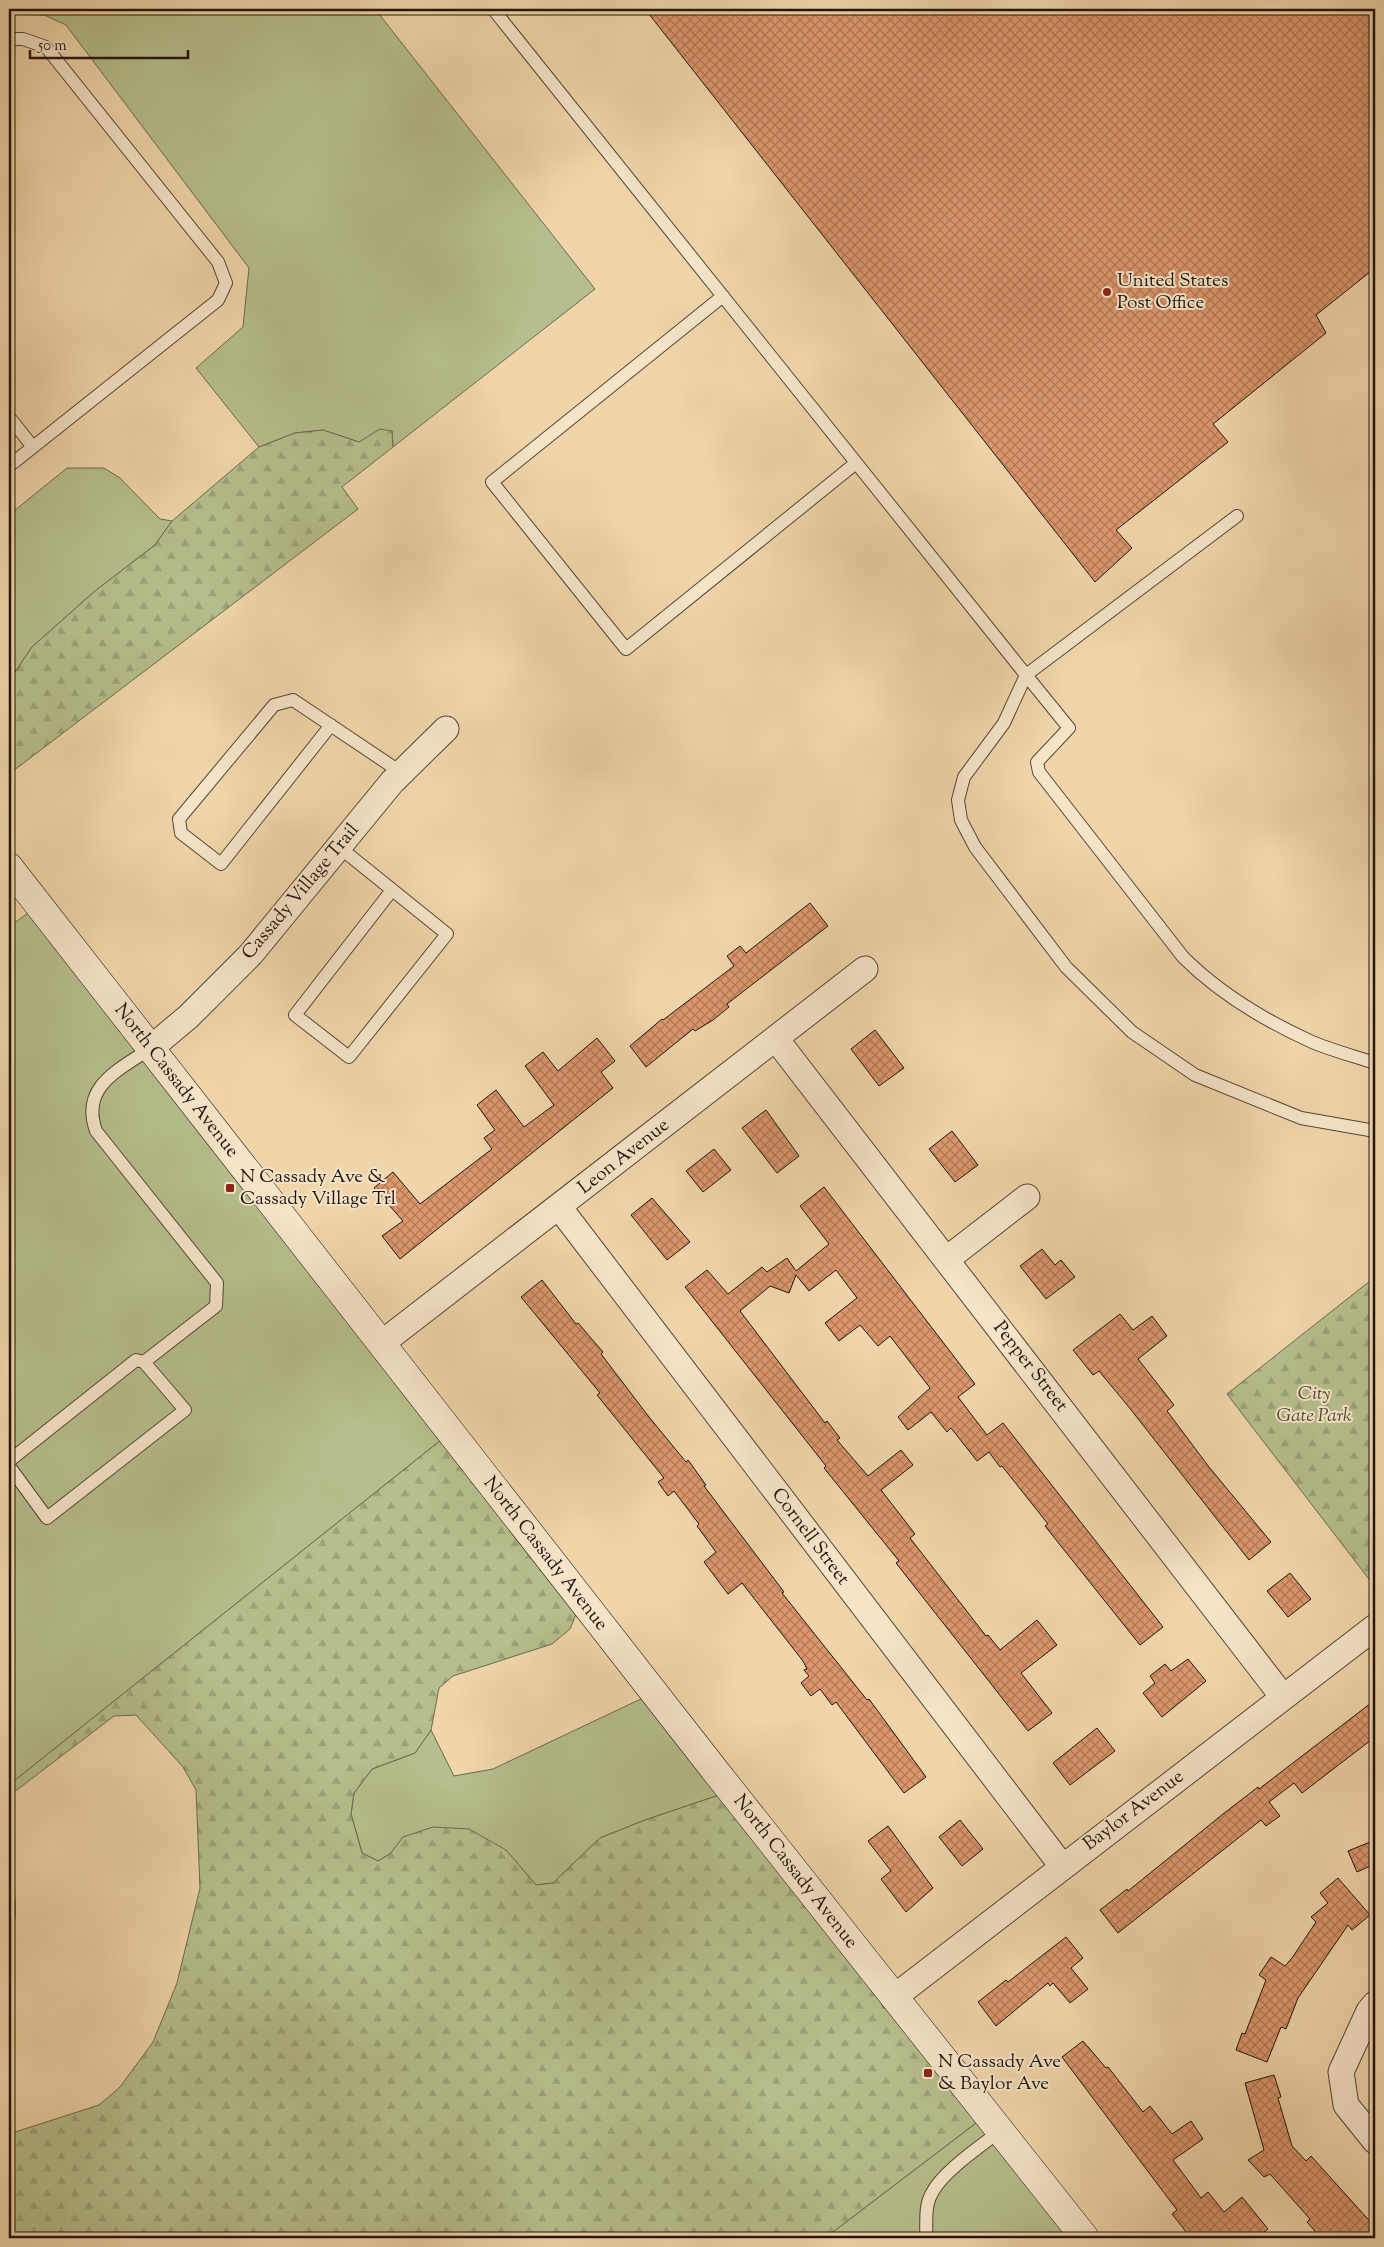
<svg xmlns="http://www.w3.org/2000/svg" width="1384" height="2247" viewBox="0 0 1384 2247" font-family="'Sorts Mill Goudy',serif">
<style>
.green{fill:#b5be8c;stroke:#6c6a4d}
.forest{fill:url(#forest-firs);stroke:#6c6a4d}
.building{fill:url(#building-cross-hatch);stroke:#23150e}
.lines{fill:none;stroke-linecap:round;stroke-linejoin:round}
.lane-casing{stroke:#564535;stroke-width:14}
.street-casing{stroke:#564535;stroke-width:27}
.secondary-casing{stroke:#23150e;stroke-width:29}
.lane{stroke:#f5e4c8;stroke-width:12}
.street{stroke:#f5e4c8;stroke-width:25}
.secondary{stroke:#f5e4c8;stroke-width:28}
.poi-dot{fill:#8f2418;stroke:#f5e4c8;stroke-width:2}
.labels{text-anchor:middle;dominant-baseline:central;stroke-width:4;stroke-linejoin:round;paint-order:stroke}
.poi-label{font-size:19px;fill:#23150e;stroke:#f5e4c8;text-anchor:start}
.street-label{font-size:19px;fill:#23150e;stroke:#f5e4c8}
.park-label{font-size:19px;font-style:italic;fill:#4f4834;stroke:#f5e4c8}
</style>
<defs>
<pattern id="forest-firs" width="22" height="20" patternUnits="userSpaceOnUse" patternTransform="scale(1.25)"><rect width="22" height="20" fill="#b5be8c"/><path d="M5 1l3.5 6h-7zM16 11l3.5 6h-7z" fill="#9ba278"/></pattern>
<pattern id="building-cross-hatch" width="8" height="8" patternUnits="userSpaceOnUse" patternTransform="scale(1.25)"><rect width="8" height="8" fill="#db966c"/><path d="M0 0l8 8M0 8l8-8" fill="none" stroke="#b17957"/></pattern>
</defs>
<rect width="100%" height="100%" fill="#f0d5aa"/>
<filter id="stains"><feTurbulence type="fractalNoise" baseFrequency=".004" numOctaves="4"/><feColorMatrix values="0 0 0 0 .2 0 0 0 0 .09 0 0 0 0 .02 0 0 0 .5 -.17"/></filter>
<radialGradient id="worn" r=".72"><stop offset=".6" stop-color="#630" stop-opacity="0"/><stop offset="1" stop-color="#630" stop-opacity=".3"/></radialGradient>
<path class="green" d="M9 9H375L595 289 393 447 392 431 359 442 323 430 295 433 259 447 196 368 243 327 249 268 66 25 44 15 9 14Z
M67 468H104L120 478 160 519 172 521 155 545 95 591 32 647 9 681V515Z
M28 913 441 1440 9 1785V927Z
M645 1697 722 1794 645 1820 600 1838 553 1883 536 1885 506 1850 404 1837 390 1854 378 1861 362 1853 351 1814 354 1793 372 1769 415 1753 431 1730 454 1776 493 1769Z
M980 2120 1071 2238H825Z"/>
<path class="forest" d="M380 429 392 431 393 447 342 487 358 509 13 771 9 769V681L32 647 95 591 155 545 172 521 259 447 295 433 323 430 359 442Z
M1375 1277V1587L1227 1394Z
M441 1440 577 1612 570 1629 552 1644 453 1676 439 1688 431 1730 415 1753 372 1769 354 1793 351 1814 362 1853 378 1861 390 1854 403 1837 433 1827 469 1829 506 1850 536 1885 553 1883 600 1838 645 1820 722 1794 980 2120 825 2238H9V2134L99 2105 120 2087 153 2042 177 1983 200 1888 196 1790 183 1767 136 1715 114 1716 9 1796V1785Z
M9 1866C15 1890 20 1918 9 1941Z"/>
<path class="building" d="M645 9H1375V268L1316 315 1326 333 1213 424 1228 442 1116 530 1132 548 1095 582Z
M810 903 828 926 727 1004 729 1007 713 1020 695 1031 693 1029 646 1067 630 1046 662 1019 663 1020 734 966 727 956 740 946 746 953Z
M875 1030 904 1068 879 1086 851 1049Z
M597 1038 615 1061 601 1072 613 1088 400 1259 382 1236 403 1221 374 1188 393 1172 420 1204 492 1149 484 1138 495 1130 477 1105 496 1090 524 1127 554 1105 525 1066 543 1052 558 1071Z
M766 1110 799 1156 777 1173 742 1128Z
M952 1131 978 1165 955 1182 929 1149Z
M714 1149 731 1170 703 1192 686 1171Z
M824 1187 975 1384 958 1397 987 1435 1003 1423 1163 1627 1140 1645 1045 1526 1048 1524 1002 1466 1000 1467 989 1452 977 1461 951 1428 947 1432 931 1412 908 1430 898 1417 930 1388 890 1336 878 1346 860 1325 839 1341 825 1323 857 1298 836 1270 809 1291 796 1275 789 1293 770 1286 740 1311 825 1423 827 1421 840 1438 837 1440 868 1476 901 1450 913 1465 881 1490 915 1534 910 1538 986 1636 988 1635 1000 1650 1037 1620 1057 1645 1021 1673 1052 1713 1028 1731 896 1563 899 1561 824 1468 826 1466 685 1287 707 1270 728 1294 762 1267 767 1272 787 1258 796 1271 829 1244 800 1206Z
M652 1198 690 1242 667 1260 631 1215Z
M1042 1249 1055 1265 1061 1260 1075 1277 1046 1299 1020 1266Z
M542 1280 576 1324 578 1323 603 1352 601 1354 649 1417 686 1462 688 1460 706 1485 704 1486 784 1592 782 1593 867 1700 869 1699 926 1777 904 1793 836 1702 832 1705 820 1689 811 1696 801 1683 809 1676 804 1670 807 1669 803 1661 742 1583 728 1594 704 1562 716 1552 697 1526 699 1524 674 1491 668 1496 658 1482 664 1478 597 1395 600 1393 521 1297Z
M1120 1314 1133 1330 1152 1316 1167 1336 1138 1359 1174 1405 1167 1411 1209 1467 1271 1542 1249 1560 1128 1406 1099 1371 1093 1375 1073 1350Z
M1290 1573 1311 1599 1288 1617 1267 1591Z
M1188 1659 1206 1681 1162 1717 1143 1693 1155 1683 1150 1676 1165 1664 1171 1671Z
M1375 1700V1737L1302 1793 1294 1783 1269 1802 1280 1816 1266 1826 1261 1820 1118 1933 1100 1910 1127 1889 1128 1891 1223 1814 1258 1787 1259 1789Z
M1097 1728 1115 1751 1070 1785 1053 1763Z
M960 1820 983 1849 962 1866 939 1837Z
M888 1826 933 1888 906 1912 881 1879 891 1871 868 1841Z
M1370 1842 1375 1854V1864L1357 1872 1348 1851Z
M1338 1878 1370 1915 1352 1930 1348 1925 1298 1998 1286 2029 1281 2027 1267 2062 1236 2050 1242 2033 1245 2034 1266 1980 1259 1975 1271 1957 1285 1966 1292 1958 1316 1922 1311 1917 1328 1903 1320 1893Z
M1066 1937 1083 1958 1071 1968 1088 1989 1070 2003 1053 1983 1050 1986 1048 1983 996 2026 978 2002 1006 1980 1008 1982Z
M1083 2041 1106 2068 1108 2067 1143 2112 1150 2106 1172 2134 1191 2121 1203 2139 1173 2160 1201 2198 1208 2192 1224 2212 1242 2197 1268 2229 1256 2238H1191L1172 2214 1177 2210 1062 2057Z
M1274 2075 1281 2097 1278 2098 1292 2146 1306 2161 1311 2156 1375 2227V2238H1321L1307 2222 1310 2219 1270 2174 1264 2177 1248 2160 1264 2150 1245 2083Z"/>
<g class="lines">
<g class="lane-casing">
<path id="lane" d="M493 9 1026 675 1004 723 964 777 958 800 961 820 975 847 1066 967 1132 1032 1195 1075 1301 1118 1375 1131
M9 39H23L46 47 218 262 226 283 218 300 33 447 9 417
M723 296 492 482 626 649 856 463
M9 466 33 447
M1237 516 1026 675 1069 728 1037 762 1039 772 1183 957C1219 993 1264 1020 1310 1041 1330 1050 1354 1056 1375 1063
M331 725 221 864 181 833 179 819 274 705 293 700 402 773
M339 847 447 934 349 1057 295 1015 392 890
M144 1362 216 1306 217 1283 96 1131C80 1086 119 1070 151 1048
M9 1461 136 1360 144 1362 185 1410 47 1518 9 1466
M926 2238C927 2224 924 2206 932 2193 942 2172 981 2146 1000 2131"/>
</g>
<g class="street-casing">
<path id="street" d="M776 1039 1283 1697
M151 1048 188 1017 251 954 392 782 446 729
M559 1207 1062 1866
M947 1259 1027 1197
M382 1343 865 969
M893 1998 1375 1627
M1375 2004 1369 2011 1341 2072 1346 2105 1375 2141"/>
</g>
<g class="secondary-casing">
<path id="secondary" d="M9 867 713 1768 1085 2238"/>
</g>
<use href="#lane" class="lane"/>
<use href="#street" class="street"/>
<use href="#secondary" class="secondary"/>
</g>
<g class="poi-dot">
<circle cx="1107" cy="292" r="5"/>
<rect x="225" y="1183" width="10" height="10" rx="2.5"/>
<rect x="923" y="2068" width="10" height="10" rx="2.5"/>
</g>
<g class="labels">
<g class="poi-label">
<text x="1117" y="281">United States<tspan x="1117" dy="22">Post Office</tspan></text>
<text x="240" y="1177">N Cassady Ave &amp;<tspan x="240" dy="22">Cassady Village Trl</tspan></text>
<text x="938" y="2062">N Cassady Ave<tspan x="938" dy="22">&amp; Baylor Ave</tspan></text>
</g>
<g class="street-label">
<text transform="translate(301 892) rotate(-50)">Cassady Village Trail</text>
<text transform="translate(176 1081) rotate(52)">North Cassady Avenue</text>
<text transform="translate(624 1157) rotate(-38)">Leon Avenue</text>
<text transform="translate(1030 1367) rotate(52)">Pepper Street</text>
<text transform="translate(810 1537) rotate(53)">Cornell Street</text>
<text transform="translate(545 1554) rotate(52)">North Cassady Avenue</text>
<text transform="translate(1134 1811) rotate(-37)">Baylor Avenue</text>
<text transform="translate(795 1872) rotate(52)">North Cassady Avenue</text>
</g>
<g class="park-label">
<text x="1314" y="1394">City<tspan x="1314" dy="22">Gate Park</tspan></text>
</g>
</g>
<rect width="1384" height="2247" fill="none" stroke="#f0d5aa" stroke-width="30"/>
<rect x="10" y="10" width="1364" height="2227" fill="none" stroke="#23150e" stroke-width="2.5"/>
<rect x="15" y="15" width="1354" height="2217" fill="none" stroke="#23150e"/>
<path d="M30 50v8h158v-8" fill="none" stroke="#23150e" stroke-width="2.5"/>
<text x="38" y="50" font-size="15" fill="#23150e" stroke="#f5e4c8" stroke-width="4" paint-order="stroke">50 m</text>
<rect width="100%" height="100%" filter="url(#stains)"/>
<rect width="100%" height="100%" fill="url(#worn)"/>
</svg>
